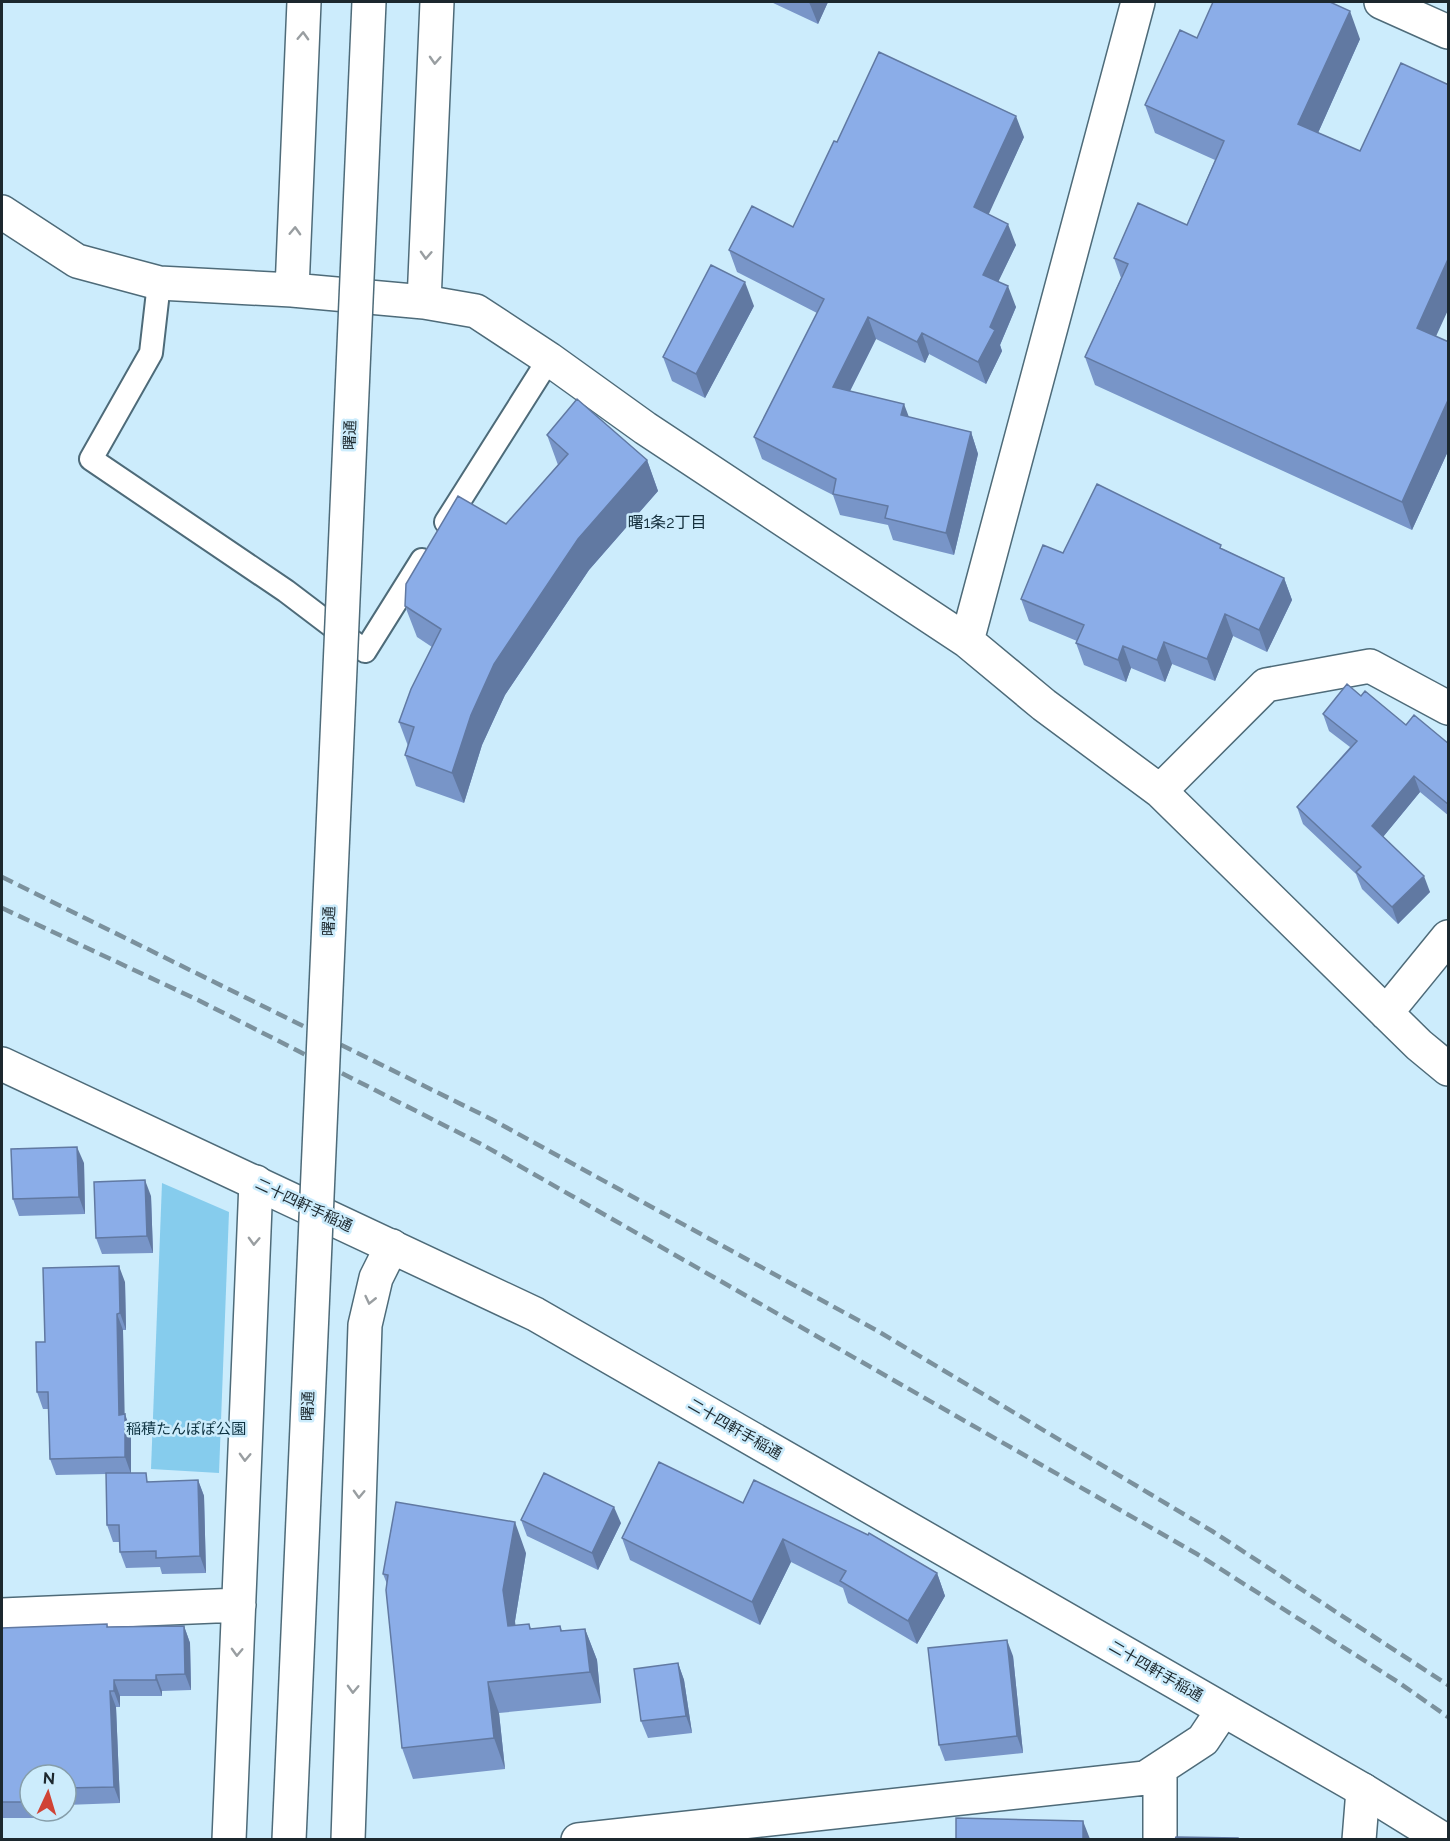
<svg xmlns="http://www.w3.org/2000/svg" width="1450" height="1841" viewBox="0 0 1450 1841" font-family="Raleway,'Noto Sans JP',sans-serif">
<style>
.green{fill:#86cced}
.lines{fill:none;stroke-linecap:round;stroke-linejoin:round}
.service-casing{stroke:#4e6b79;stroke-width:26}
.minor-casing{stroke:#4e6b79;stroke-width:36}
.tertiary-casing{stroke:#4e6b79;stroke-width:36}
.service{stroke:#fff;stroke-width:22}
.minor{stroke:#fff;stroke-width:33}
.tertiary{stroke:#fff;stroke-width:33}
.rail{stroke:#7b919d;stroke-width:4.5;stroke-dasharray:12 6;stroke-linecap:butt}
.tertiary-bridge-casing{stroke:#4e6b79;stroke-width:36;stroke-linecap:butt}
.tertiary-bridge{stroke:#fff;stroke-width:33}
.wall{fill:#7895c8}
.shaded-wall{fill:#6179a2}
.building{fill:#8bade8;stroke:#6179a2;stroke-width:1.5}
.oneway{stroke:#999ea1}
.labels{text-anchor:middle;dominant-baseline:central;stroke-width:5;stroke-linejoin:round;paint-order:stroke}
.street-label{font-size:15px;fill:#1c282e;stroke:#ccecfc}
.park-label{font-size:15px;fill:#0d3241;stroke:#ccecfc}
.neighbourhood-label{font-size:16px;fill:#132e3b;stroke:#ccecfc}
</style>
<rect width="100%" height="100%" fill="#ccecfc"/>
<path class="green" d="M162 1183 229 1212 219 1473 151 1469Z"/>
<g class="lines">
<g class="service-casing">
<path id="service" d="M159 283 151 353 91 459 286 591 365 651 422 560
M446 522 549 359"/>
</g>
<g class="minor-casing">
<path id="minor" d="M1381 2 1448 32
M2 212 77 261 159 283 292 290 424 302 476 311 549 359 645 428 967 641 1044 705 1160 791 1419 1045 1448 1069
M292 290 304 2
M424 302 437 2
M967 641 1138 2
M1160 791 1266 685 1370 666 1448 708
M1386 1013 1448 937
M2 1615 239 1605
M1160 1769V1840
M229 1840 256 1182
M348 1840 365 1325 376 1278 392 1246
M578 1840 1145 1778 1203 1740 1223 1710
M1359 1840 1363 1790"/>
</g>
<g class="tertiary-casing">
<path id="tertiary" d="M2 1064 535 1314 1363 1790 1444 1840"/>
</g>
<use href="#service" class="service"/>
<use href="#minor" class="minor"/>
<use href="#tertiary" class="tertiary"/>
<path class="rail" d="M2 877 491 1119 876 1330 1212 1531 1448 1685
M2 908 200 1001 483 1145 1197 1554 1398 1682 1448 1717"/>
<g class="tertiary-bridge-casing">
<path id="tertiary-bridge" d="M289 1840 369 2"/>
</g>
<use href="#tertiary-bridge" class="tertiary-bridge"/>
</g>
<path class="wall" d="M771 2H828L818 24Z
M1197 38 1360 39 1318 133 1436 337 1449 342V449L1412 530 1095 385 1085 357 1121 278 1114 258 1187 225 1215 160 1155 133 1145 105Z
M1024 137 988 214 1016 245 998 281 1016 307 1000 345 1002 351 986 384 929 354 925 363 876 339 850 391 909 417 971 432 978 454 954 555 893 540 888 525 840 515 833 495 762 459 754 437 817 313 737 272 729 250 793 227 837 142Z
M754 306 705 398 672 381 663 357Z
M547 435 647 460 658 491 589 570 505 695 482 745 464 803 416 786 405 755 408 746 399 722 432 647 417 637 405 606 506 524 558 465Z
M1223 549 1284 578 1292 600 1267 652 1233 636 1215 681 1172 664 1165 682 1131 668 1126 682 1084 665 1076 643 1077 641 1029 621 1021 599 1063 553Z
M1361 696 1406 725 1449 744V816L1420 792 1383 837 1430 892 1398 924 1362 889 1356 874 1303 824 1297 807 1350 747 1329 731 1323 714Z
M84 1163 85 1214 19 1216 13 1199Z
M151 1196 153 1253 102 1254 96 1238Z
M125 1282 126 1330H123L124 1414 131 1431V1473L150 1482 198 1480 204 1496 206 1573 162 1574 160 1567 126 1568 120 1552V1542H113L107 1525 106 1474 56 1475 50 1459 49 1409H43L37 1392 45 1342Z
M743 1503 937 1573 945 1596 917 1644 848 1603 843 1588 791 1562 760 1625 630 1560 622 1538Z
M521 1520 621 1523 598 1570 527 1536Z
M526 1553 515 1621V1626L529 1624 531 1629 560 1626 562 1631 585 1629 597 1660 601 1703 499 1713 505 1769 413 1779 402 1748 387 1584 383 1574Z
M107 1624 108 1627 184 1626 190 1643 191 1690 162 1691V1696H120V1707H116L120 1803 66 1805V1775H30V1811H49V1818H2V1628Z
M1013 1656 1023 1753 945 1761 939 1745Z
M678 1663 684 1680 692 1733 648 1738 641 1721Z"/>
<path class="shaded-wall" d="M809 2H828L818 24Z
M1350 11 1360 39 1309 153 1298 124Z
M1016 116 1024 137 982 229 974 207Z
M1008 224 1016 245 991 297 983 275Z
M1449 257V308L1427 356 1417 328Z
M745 282 754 306 705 398 696 374Z
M1008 286 1016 307 1000 345 1002 351 986 384 978 362 990 327Z
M868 317 876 339 841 409 833 387Z
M922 333 929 354 925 363 917 342Z
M1449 398V449L1412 530 1402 502Z
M904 404 912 425 901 415Z
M971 432 978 454 954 555 946 533Z
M647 460 658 491 589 570 505 695 482 745 464 803 452 773 471 715 494 664 578 539Z
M1284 578 1292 600 1267 652 1259 630Z
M1225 614 1233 636 1215 681 1207 659Z
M1164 642 1172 664 1165 682 1157 660Z
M1123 646 1131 668 1126 682 1118 660Z
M1414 776 1420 792 1378 843 1372 826Z
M1424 876 1430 892 1398 924 1392 907Z
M77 1147 84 1163 85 1214 79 1197Z
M145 1180 151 1196 153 1253 147 1236Z
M119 1266 125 1282 126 1330 120 1313Z
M117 1314 123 1330 125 1431 119 1415Z
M125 1414 131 1431V1474L125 1457Z
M198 1480 204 1496 206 1573 200 1556Z
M614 1507 621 1523 598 1570 592 1553Z
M515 1522 526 1553 515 1621 519 1657 508 1626 503 1590Z
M783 1539 791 1562 760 1625 752 1602Z
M937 1573 945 1596 917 1644 908 1621Z
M184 1626 190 1643 191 1690 185 1674Z
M585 1629 597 1660 601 1703 590 1672Z
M1007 1640 1013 1656 1023 1753 1017 1736Z
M678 1663 684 1680 692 1733 686 1716Z
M156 1675 162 1691V1696L156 1680Z
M114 1680 120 1696V1707L114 1691Z
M488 1682 499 1713 505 1769 494 1738Z
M110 1691 116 1707 120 1803 114 1787Z
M1083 1821 1090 1839H1083Z"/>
<path class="building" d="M1213 2H1330L1350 11 1298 124 1360 151 1401 63 1449 85V257L1417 328 1449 342V398L1402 502 1085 357 1128 264 1114 258 1138 203 1187 225 1224 141 1145 105 1180 30 1197 38Z
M879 52 1016 116 974 207 1008 224 983 275 1008 286 990 327 995 330 978 362 922 333 917 342 868 317 833 387 904 404 901 415 971 432 946 533 885 518 888 506 833 494 836 479 754 437 824 299 729 250 752 206 793 227 834 141 837 142Z
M711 265 745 282 696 374 663 357Z
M577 399 647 460 578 539 494 664 471 715 452 773 405 755 414 727 399 722 411 689 441 629 405 606 406 584 458 496 506 524 568 454 547 435Z
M1097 484 1221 545 1220 548 1284 578 1259 630 1225 614 1207 659 1164 642 1157 660 1123 646 1118 660 1076 643 1084 625 1021 599 1043 545 1063 553Z
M1347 684 1361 696 1365 691 1406 725 1414 715 1449 744V805L1414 776 1372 826 1424 876 1392 907 1356 872 1361 867 1297 807 1357 741 1323 714Z
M77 1147 79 1197 13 1199 11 1149Z
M145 1180 147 1236 96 1238 94 1182Z
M119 1266 120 1313 117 1314 119 1415 125 1414V1457L50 1459 48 1392H37L36 1342H45L43 1268Z
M659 1462 743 1503 754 1480 868 1535 869 1533 937 1573 908 1621 840 1581 846 1571 783 1539 752 1602 622 1538Z
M106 1473H146L147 1482 198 1480 200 1556 156 1558V1551L120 1552 119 1525H107Z
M544 1473 614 1507 592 1553 521 1520Z
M396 1502 515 1522 503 1590 508 1626 529 1624 530 1629 560 1626 561 1631 585 1629 590 1672 488 1682 494 1738 402 1748 386 1590 388 1575 383 1574Z
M107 1624V1627L184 1626 185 1674 156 1675V1680H114V1691H110L114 1787 66 1788V1775H30V1802H2V1628Z
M1007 1640 1017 1736 939 1745 928 1648Z
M678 1663 686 1716 641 1721 634 1669Z
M956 1818 1083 1821V1839H956Z
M1176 1837 1238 1838V1839H1175Z"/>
<defs><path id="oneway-chevron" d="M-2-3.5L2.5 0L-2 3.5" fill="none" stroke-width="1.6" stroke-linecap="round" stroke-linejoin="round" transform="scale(1.5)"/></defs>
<g class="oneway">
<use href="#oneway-chevron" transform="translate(303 36) rotate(-88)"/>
<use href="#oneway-chevron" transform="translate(435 60) rotate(93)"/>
<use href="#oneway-chevron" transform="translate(295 231) rotate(-88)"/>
<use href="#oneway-chevron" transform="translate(426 255) rotate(93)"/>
<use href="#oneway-chevron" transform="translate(254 1241) rotate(92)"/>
<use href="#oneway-chevron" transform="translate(370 1300) rotate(103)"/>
<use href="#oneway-chevron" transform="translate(245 1457) rotate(92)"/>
<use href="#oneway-chevron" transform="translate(359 1494) rotate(92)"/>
<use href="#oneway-chevron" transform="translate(237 1652) rotate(92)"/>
<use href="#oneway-chevron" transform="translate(353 1689) rotate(92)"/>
</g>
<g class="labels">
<g class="street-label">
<text transform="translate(350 435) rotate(-88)">曙通</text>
<text transform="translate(329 921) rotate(-88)">曙通</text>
<text transform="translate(304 1205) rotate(25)">二十四軒手稲通</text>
<text transform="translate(308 1406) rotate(-88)">曙通</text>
<text transform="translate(735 1429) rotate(30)">二十四軒手稲通</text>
<text transform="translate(1156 1671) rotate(30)">二十四軒手稲通</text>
</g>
<g class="park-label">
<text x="186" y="1429">稲積たんぽぽ公園</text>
</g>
<g class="neighbourhood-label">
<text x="667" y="522">曙1条2丁目</text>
</g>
</g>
<rect width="1450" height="1841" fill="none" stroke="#1c282e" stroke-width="6"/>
<g transform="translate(48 1793) rotate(4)"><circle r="28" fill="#ccecfc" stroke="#869eaa" stroke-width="1.5"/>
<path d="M0-4.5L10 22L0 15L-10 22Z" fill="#d04335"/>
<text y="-9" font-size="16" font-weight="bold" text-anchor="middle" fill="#1c282e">N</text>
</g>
</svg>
